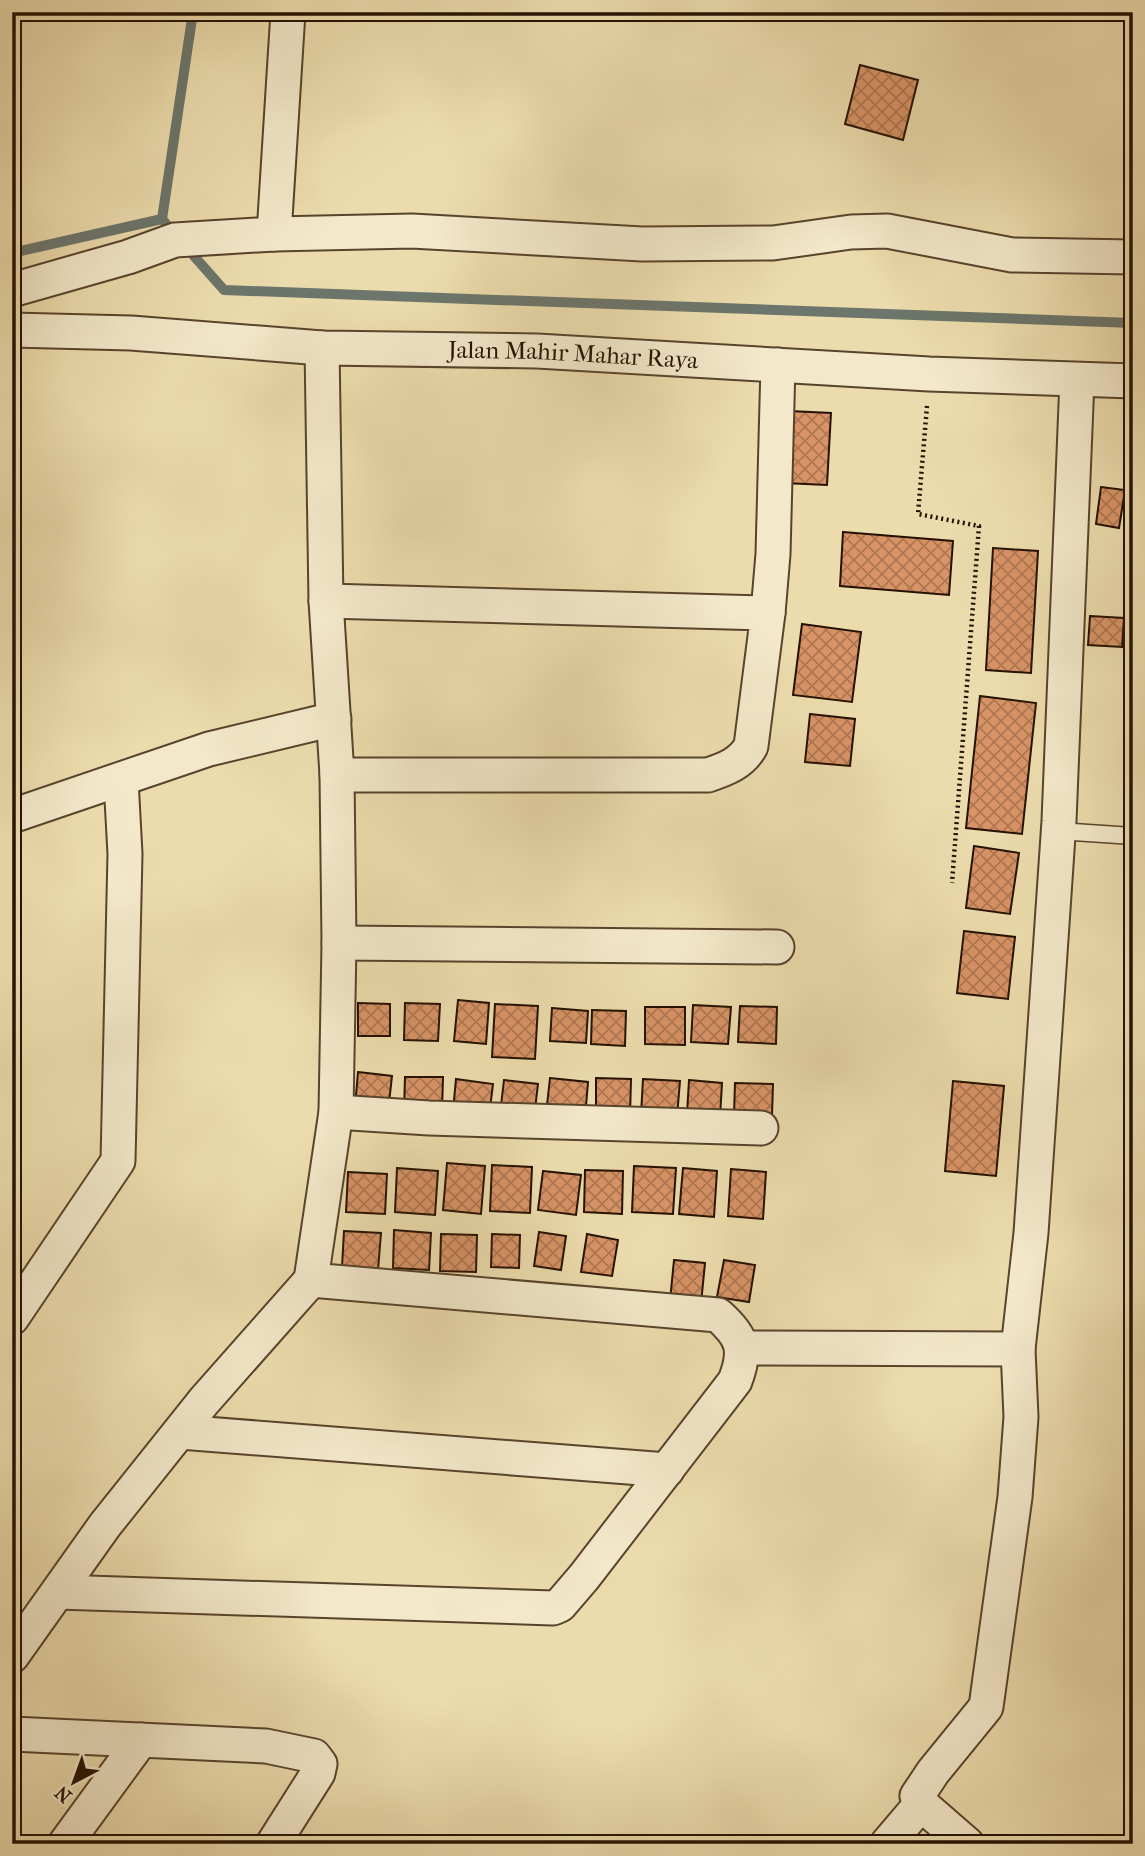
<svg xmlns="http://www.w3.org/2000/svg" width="1145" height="1856" viewBox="0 0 1145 1856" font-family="'IM FELL French Canon',serif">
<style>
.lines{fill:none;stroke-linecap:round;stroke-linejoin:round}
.stream{stroke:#6c766c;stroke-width:10}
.building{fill:url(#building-cross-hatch);stroke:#251101;stroke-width:2}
.lane-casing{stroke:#57442c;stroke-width:19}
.street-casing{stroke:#57442c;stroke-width:37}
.path{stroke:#251101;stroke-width:4.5;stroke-dasharray:2 3.5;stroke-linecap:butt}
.lane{stroke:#f3e8ca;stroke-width:16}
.street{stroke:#f3e8ca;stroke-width:33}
.labels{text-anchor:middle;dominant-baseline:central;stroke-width:5;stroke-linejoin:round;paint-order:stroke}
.street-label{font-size:24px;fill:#251101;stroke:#f3e8ca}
</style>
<defs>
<pattern id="building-cross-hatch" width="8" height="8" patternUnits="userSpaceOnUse" patternTransform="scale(1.75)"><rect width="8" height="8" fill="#d89466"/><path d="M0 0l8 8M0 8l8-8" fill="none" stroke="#af7752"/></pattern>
</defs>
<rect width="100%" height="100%" fill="#ecdcad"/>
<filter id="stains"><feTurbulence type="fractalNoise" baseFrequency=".00286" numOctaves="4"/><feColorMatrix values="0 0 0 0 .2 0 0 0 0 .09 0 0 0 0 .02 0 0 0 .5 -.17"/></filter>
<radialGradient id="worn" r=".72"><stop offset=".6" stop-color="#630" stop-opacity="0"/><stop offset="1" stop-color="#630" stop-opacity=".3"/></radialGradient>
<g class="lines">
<path class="stream" d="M174 233 162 219 193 12
M186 247 224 290 1133 323
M12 253 162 219"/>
</g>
<path class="building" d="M860 65 918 80 903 140 845 124Z
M789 411 831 413 827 485 784 483Z
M1101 487 1125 490 1119 528 1096 524Z
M843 532 953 541 949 595 840 586Z
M993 548 1038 551 1031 673 986 670Z
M1090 616 1124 618 1122 647 1088 645Z
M802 624 861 632 852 702 793 695Z
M980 696 1036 703 1022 834 966 828Z
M810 714 855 719 850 766 805 762Z
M974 846 1019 853 1010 914 966 908Z
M964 931 1015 937 1008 999 957 993Z
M458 1000 489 1003 486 1044 454 1041Z
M358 1003 390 1004V1036H358Z
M405 1003 440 1004 438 1041 404 1040Z
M495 1004 538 1006 535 1059 492 1057Z
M693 1005 731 1007 728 1044 691 1042Z
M740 1006 777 1007 776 1044 738 1042Z
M645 1007H685V1045L645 1044Z
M552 1008 588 1011 586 1043 550 1041Z
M592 1010 626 1011 625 1046 591 1044Z
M358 1072 392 1076 388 1112 355 1107Z
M405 1077H443L442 1111H404Z
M550 1078 588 1082 585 1118 546 1114Z
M596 1078 631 1079 630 1116 596 1115Z
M456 1079 493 1084 489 1116 453 1111Z
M643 1079 680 1081 677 1117 641 1115Z
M504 1080 538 1084 534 1118 500 1114Z
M689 1080 722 1083 720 1117 687 1114Z
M953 1081 1004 1086 996 1176 945 1171Z
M735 1083 773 1084 772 1116 734 1115Z
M447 1163 485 1166 481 1214 443 1210Z
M492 1165 532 1167 530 1213 490 1211Z
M634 1166 676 1168 673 1214 632 1212Z
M397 1168 438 1171 435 1215 395 1212Z
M683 1168 717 1171 714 1217 679 1214Z
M731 1169 766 1172 763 1219 728 1216Z
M585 1170 623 1171 622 1214 584 1212Z
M543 1171 581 1175 576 1215 538 1210Z
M348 1172 387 1174 385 1214 346 1212Z
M394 1230 431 1233 429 1270 393 1268Z
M344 1231 381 1233 378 1270 342 1267Z
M539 1232 566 1236 561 1270 534 1266Z
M441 1234 477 1235 476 1272 440 1271Z
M492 1234 520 1235 519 1268 491 1267Z
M587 1234 618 1240 612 1276 581 1272Z
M674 1260 705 1263 701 1304 670 1301Z
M724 1260 755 1265 749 1302 717 1297Z"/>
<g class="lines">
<g class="lane-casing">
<path id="lane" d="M1058 831 1133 836"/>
</g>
<g class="street-casing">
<g id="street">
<path d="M288 12 274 234 412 231 642 244 773 243 851 232 887 231 1012 255 1133 257"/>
<path d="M12 290 128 257 175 240 274 234"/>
<path id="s1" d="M12 330 131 333 322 348 537 351 929 374 1133 381"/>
<path d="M326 601 768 613 751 746C742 763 726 769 708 775H337"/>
<path d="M768 613 773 554 778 365"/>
<path d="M12 816 209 749 334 719"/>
<path d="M339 943 777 947"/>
<path d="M336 1112 429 1118 761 1128"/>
<path d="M12 1318 118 1161 125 854 121 780"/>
<path d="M742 1348 1018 1349"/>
<path d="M180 1432 667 1470"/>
<path d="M58 1592 553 1608 560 1605 584 1577 735 1381C747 1350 743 1337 718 1315L311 1280 336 1112 339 943 337 775 326 601 322 348"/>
<path d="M12 1656 105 1525 204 1401 311 1280"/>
<path d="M12 1734 266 1746 314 1756 320 1764 318 1773 273 1844"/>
<path d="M65 1844 141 1740"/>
<path d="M887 1844 921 1804"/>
<path d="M967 1844 921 1804 917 1796 933 1772 986 1707 1015 1497 1021 1417 1018 1349 1031 1233 1059 821 1077 380"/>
</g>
</g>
<path class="path" d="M927 406 918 514 979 526 952 883"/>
<use href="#lane" class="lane"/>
<use href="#street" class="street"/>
</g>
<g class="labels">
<g class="street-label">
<text stroke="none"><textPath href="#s1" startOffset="562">Jalan Mahir Mahar Raya</textPath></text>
</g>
</g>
<rect width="1145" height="1856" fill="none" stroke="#ecdcad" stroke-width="42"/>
<rect x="14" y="14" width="1117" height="1828" fill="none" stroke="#251101" stroke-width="3.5"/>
<rect x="21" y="21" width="1103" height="1814" fill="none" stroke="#251101" stroke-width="2"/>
<g transform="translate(74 1782) rotate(221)" stroke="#f3e8ca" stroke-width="5" paint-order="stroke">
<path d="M0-5L12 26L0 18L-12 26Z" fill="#251101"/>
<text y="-10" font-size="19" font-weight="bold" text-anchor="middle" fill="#251101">N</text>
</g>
<rect width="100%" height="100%" filter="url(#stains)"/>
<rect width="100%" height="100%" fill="url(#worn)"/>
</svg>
